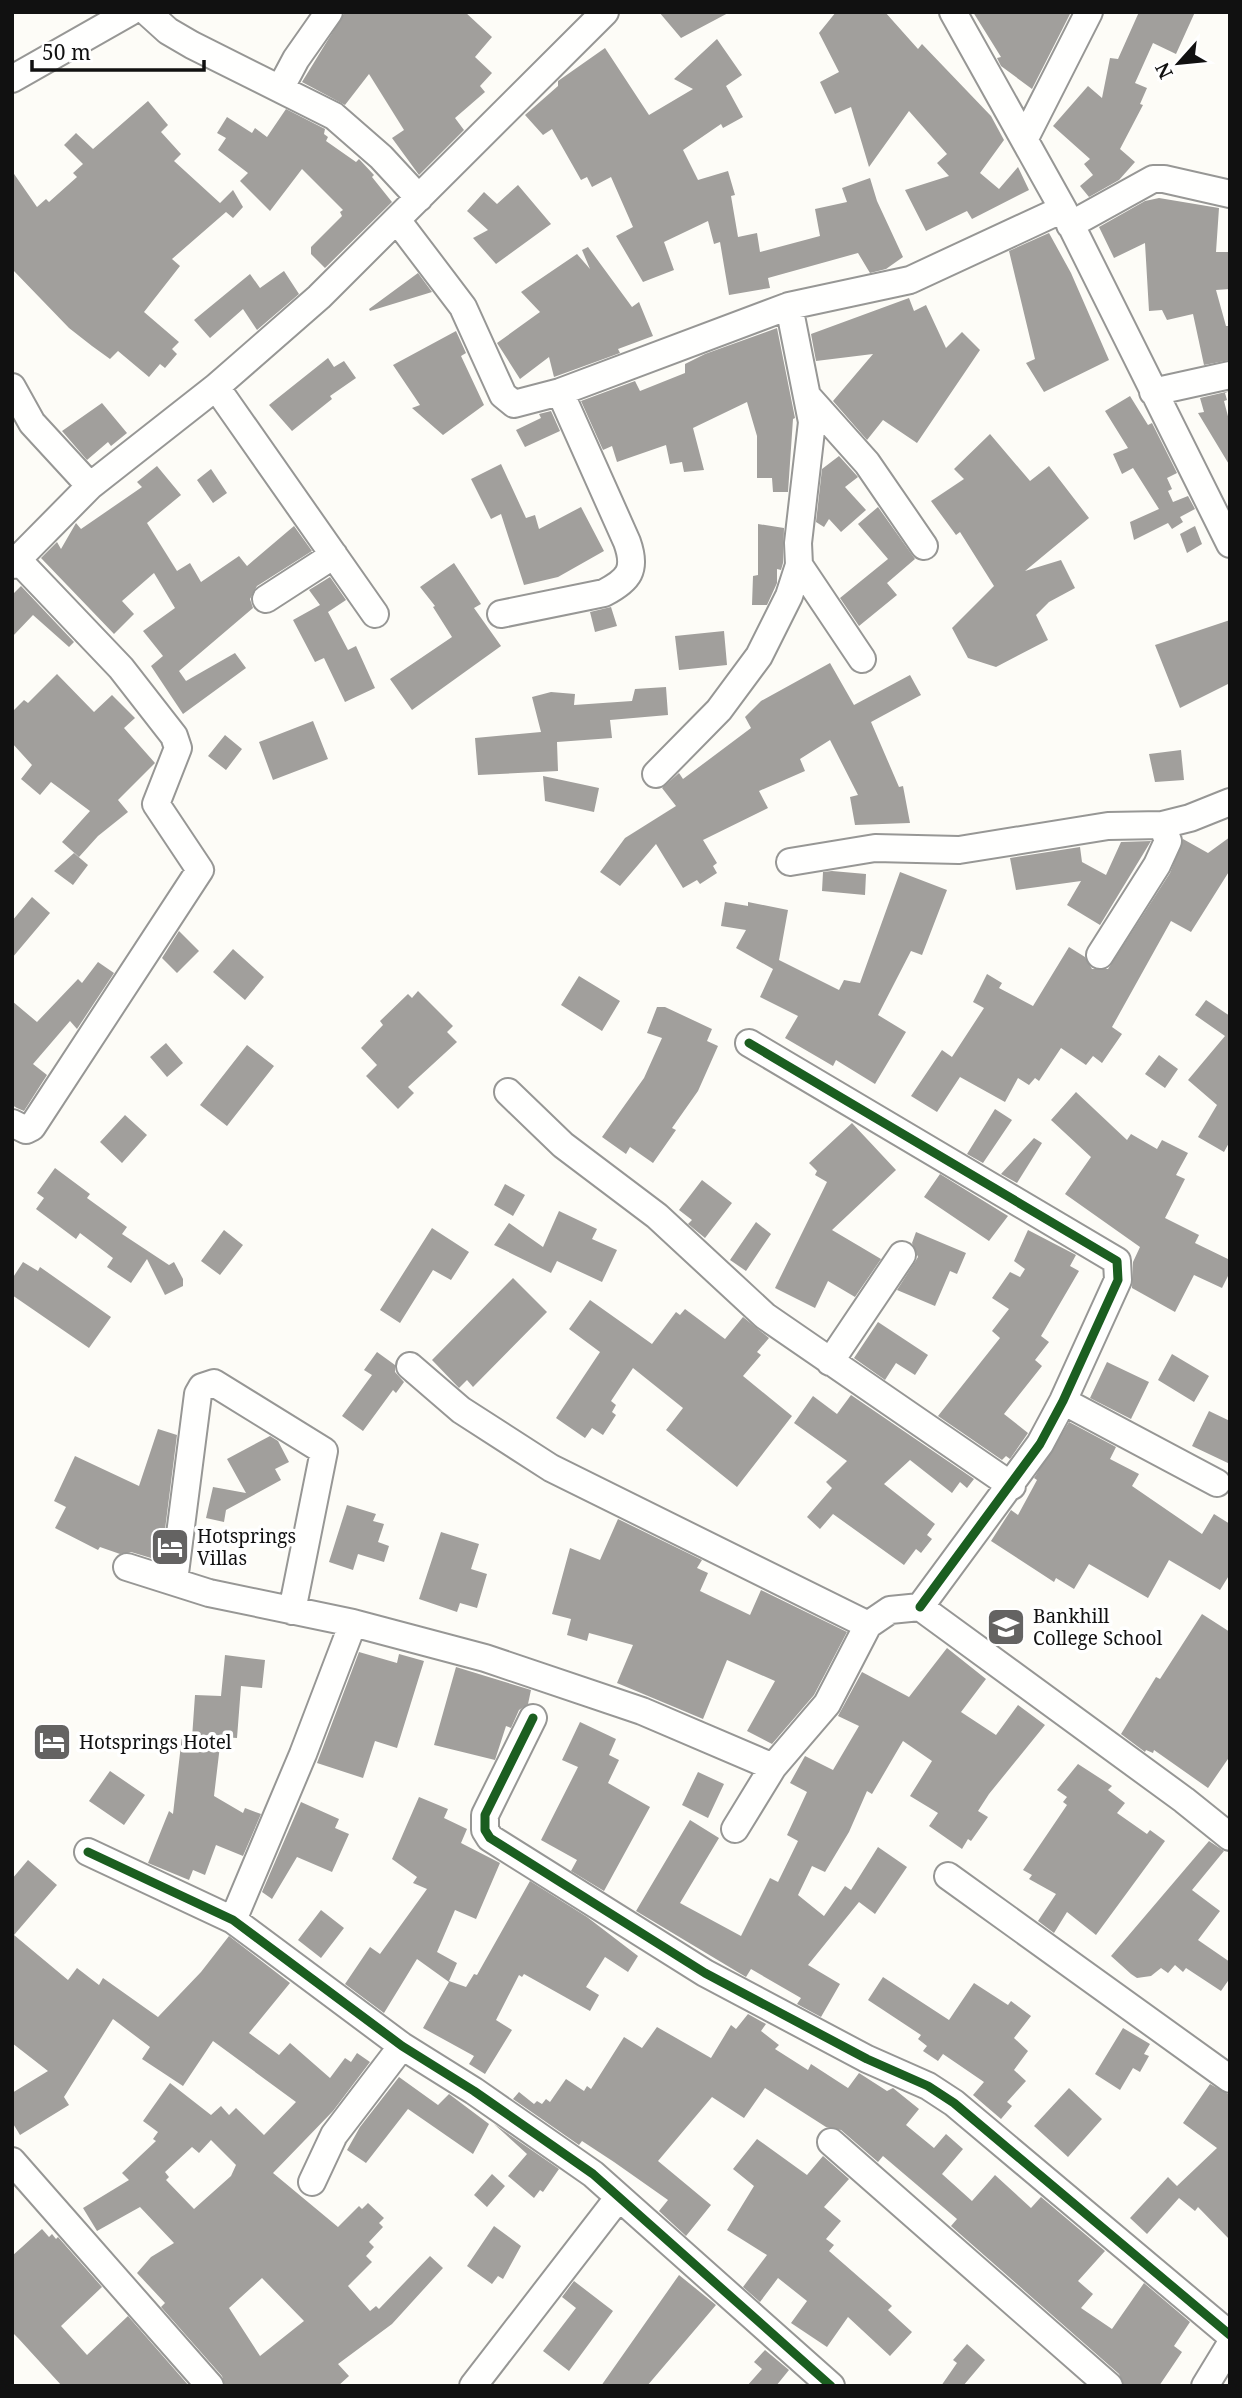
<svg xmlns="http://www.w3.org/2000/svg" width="1242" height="2398" viewBox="0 0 1242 2398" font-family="'Noto Serif',serif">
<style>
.building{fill:#a19f9c;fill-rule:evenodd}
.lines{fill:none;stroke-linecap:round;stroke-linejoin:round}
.minor-casing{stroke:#979795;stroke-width:30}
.minor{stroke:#fffffe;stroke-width:26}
.cycleway-casing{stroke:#fff;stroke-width:13}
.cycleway{stroke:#1b5e20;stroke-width:9}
.labels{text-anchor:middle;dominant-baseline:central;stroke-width:7;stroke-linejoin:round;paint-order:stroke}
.poi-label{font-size:19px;fill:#111;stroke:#fff;text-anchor:start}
</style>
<rect width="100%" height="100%" fill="#fdfcf7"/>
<path class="building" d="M345 12H465L492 37 475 57 492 73 480 86 485 92 455 118 464 130 419 175 392 138 404 130 369 74 345 105 302 82Z
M659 12H730L681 38Z
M836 12H885L918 49 922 44 991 116 1004 140 980 173 999 189 1018 167 1029 190 972 219 967 211 926 231 905 190 949 176 937 163 947 154 909 111 869 167 851 107 835 114 820 82 839 72 819 33Z
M973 12H1071L1032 89 1001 66 997 58 1001 57Z
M1139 12H1195L1176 54 1153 43 1135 83 1147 88 1140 104 1143 105 1120 149 1135 162 1119 180 1089 197 1080 186 1093 175 1084 164 1090 159 1053 126 1088 86 1102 98 1110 58 1118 59Z
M717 39 742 75 726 86 743 117 723 128 721 124 683 150 698 180 728 171 735 195 731 196 738 237 757 233 760 252 820 236 815 209 847 202 842 188 870 178 877 201 903 257 886 269 870 273 858 253 768 278 770 288 729 295 720 242 714 244 708 221 664 242 674 270 643 282 616 236 633 227 611 177 592 187 587 177 581 180 552 129 543 135 525 115 558 86V81L605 48 649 115 693 89 674 79Z
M148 101 168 125 161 132 181 154 174 161 220 203 233 190 243 207 233 218 226 212 172 259 180 266 144 312 179 342 172 349 177 354 165 368 160 364 149 377 118 351 110 359 92 346 69 328 12 269V171L37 207 46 199 49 202 77 177 73 173 83 164 64 145 76 133 93 149Z
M286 109 325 129 324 134 328 137 326 141 356 162 359 159 374 175 372 177 392 202 325 268 311 254V247L342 216 340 212 343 210 302 169 270 211 240 181 248 173 218 150 226 138 217 133 227 117 252 133 255 128 267 137Z
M518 185 551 224 496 264 473 238 488 230 467 211 484 192 497 204Z
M1159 198 1219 208 1216 252H1230V289L1216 290 1226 326H1230V360L1204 365 1193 314 1167 320 1162 310 1149 311 1145 243 1114 258 1099 227 1145 201Z
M1049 233 1071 273 1109 360 1044 392 1026 363 1035 359 1009 251Z
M588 247 632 307 639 302 653 336 618 349 620 353 554 377 549 357 520 379 497 343 540 312 521 292 577 254 590 269 582 250Z
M284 271 299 294 257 330 243 309 210 338 194 320 250 274 260 288Z
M418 273 432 292 370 311 369 309Z
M909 298 914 311 926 305 946 348 962 332 980 350 917 443 883 420 867 440 833 401 873 354 816 361 811 334Z
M777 328 795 418 793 419 788 492H773L772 478H757V436L747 402 693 428 704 470 684 472 682 462 670 464 666 445 617 462 612 446 603 450 581 401 635 381 640 391 685 373V364L705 354Z
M456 331 466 353 461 356 484 405 443 435 412 408 420 405 393 365Z
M328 358 334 367 344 361 356 378 330 396 332 399 292 431 269 405Z
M1230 391 1225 393 1227 400 1224 401 1230 424V466L1198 413 1204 412 1200 398Z
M1130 396 1148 425 1152 423 1177 473 1167 478 1172 489 1168 491 1173 502 1188 496 1195 509 1180 517 1183 522 1172 529 1168 523 1134 540 1130 522 1159 509 1133 468 1122 474 1113 454 1128 448 1105 411Z
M102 403 127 433 111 446 108 442 87 460 62 431Z
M551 411 560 431 525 447 516 430 541 418 539 414Z
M990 434 1030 481 1049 466 1089 518 1025 571 1061 560 1075 588 1049 602 1036 615 1048 640 996 667 968 658 952 628 994 586 960 532 956 535 931 501 964 479 954 469Z
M839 456 858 477 845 487 866 510 841 532 829 519 824 527 816 522 822 469Z
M501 464 526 518 535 515 539 529 581 507 604 551 558 577 524 585 501 514 491 519 471 479Z
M157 466 181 495 147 523 177 571 190 563 201 582 239 556 247 566 294 526 312 551 257 586 250 599 253 608 179 671 186 681 235 653 246 668 183 714 151 666 163 656 143 631 175 608 154 573 122 601 134 614 114 634 41 558 57 542 61 549 76 523 81 529 142 487 137 482Z
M211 469 227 493 213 503 197 480Z
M878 507 915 559 887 583 897 595 859 626 840 598 888 559 858 524Z
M758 524 784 528 783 563 781 570 777 569V583L767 605H752L753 576 758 575Z
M1195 526 1202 544 1187 553 1180 534Z
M454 563 481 604 474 608 501 646 412 710 390 679 452 637 433 607 435 606 420 587Z
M330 577 346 600 328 612 348 650 356 646 375 688 345 702 324 658 315 662 293 620 320 605 309 590Z
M21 586 74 642 69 647 33 615 12 637V595Z
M611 607 617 626 595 632 590 612Z
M1230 620V683L1180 708 1155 645Z
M724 631 727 665 679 670 675 636Z
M830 663 854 705 910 675 921 695 871 722 899 787 903 786 910 823 855 825 850 797 858 795 830 740 800 759 805 771 759 791 768 808 703 840 717 863 713 866 717 873 700 884 697 880 683 888 656 844 620 886 600 872 625 838 676 806 662 788 679 773 683 779 751 728 745 717 761 701Z
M57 674 94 712 112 695 135 718 124 728 155 763 118 800 128 812 98 836 79 857 62 842 90 811 51 782 40 795 21 779 32 765 12 743V712L24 700 28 703Z
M666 687 668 715 610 720 612 738 557 742 558 771 478 775 475 738 541 732 532 697 551 692 575 694 574 705 632 701 635 689Z
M313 721 328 759 273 780 259 742Z
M225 735 242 749 226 770 208 756Z
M1181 750 1184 780 1155 782 1149 754Z
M543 776 599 788 594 812 545 801Z
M1230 837V870L1191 932 1171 921 1112 1027 1122 1034 1102 1063 1093 1056 1086 1065 1061 1048 1039 1081 1035 1078 1029 1085 1018 1078 1005 1102 960 1077 937 1112 911 1096 942 1050 952 1057 984 1008 973 1002 987 974 1002 983 999 988 1033 1006 1069 947 1085 957 1092 969H1108L1170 873 1183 839 1208 853Z
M1151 841 1100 925 1067 905 1081 881 1016 890 1010 858 1080 847 1082 862 1106 875 1121 842Z
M74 853 88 865 73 885 54 871Z
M832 871 866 874 865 895 822 891 823 872Z
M900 872 947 890 922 955 911 951 878 1015 906 1032 875 1084 836 1060 833 1066 785 1038 798 1016 760 997 773 969 736 948 746 930 721 926 725 902 748 906V902L788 910 779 960 839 990 844 980 860 983Z
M32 897 50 913 12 958V921Z
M179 931 199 951 177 973 162 958Z
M233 949 264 977 245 1000 213 972Z
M98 962 114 973 77 1029 70 1021 33 1064 47 1075 24 1111 17 1108 12 1105V1001L37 1022 78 979 82 983Z
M579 976 620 1001 602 1031 561 1005Z
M418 991 453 1026 447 1032 457 1042 408 1087 414 1093 398 1109 366 1076 377 1065 361 1048 383 1025 380 1021 408 994 412 998Z
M1206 1000 1230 1016V1141L1224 1152 1198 1137 1217 1105 1188 1080 1225 1036 1195 1015Z
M657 1007H665L712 1029 707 1041 718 1046 698 1091 672 1128 676 1130 653 1163 630 1147 626 1154 602 1137 644 1078 662 1038 647 1033Z
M166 1043 183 1063 167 1077 150 1057Z
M247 1045 274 1066 227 1126 200 1105Z
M1159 1055 1178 1069 1165 1088 1145 1074Z
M1076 1092 1127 1140 1131 1134 1157 1149 1162 1140 1188 1153 1176 1175 1185 1179 1165 1218 1199 1235 1195 1243 1230 1260V1272L1222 1288 1194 1275 1175 1312 1132 1288 1133 1262 1140 1247 1065 1194 1091 1157 1051 1120Z
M995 1109 1012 1120 983 1163 967 1154Z
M125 1115 147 1135 122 1163 100 1142Z
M852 1123 896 1170 832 1230 881 1259 855 1297 828 1281 815 1308 775 1288 827 1182 815 1175 817 1171 809 1163Z
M1034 1138 1042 1143 1017 1183 1001 1174Z
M55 1168 90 1194 87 1198 127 1227 122 1234 169 1265 174 1262 183 1279V1286L165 1295 147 1259 131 1283 107 1267 113 1258 80 1233 76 1239 36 1209 44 1198 37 1193Z
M940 1174 1008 1216 989 1241 924 1197Z
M702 1180 732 1203 705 1238 688 1224 692 1220 679 1210Z
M505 1184 525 1195 513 1216 494 1205Z
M559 1211 597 1229 592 1239 617 1250 602 1282 557 1261 551 1273 494 1245 509 1223 543 1247Z
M756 1222 771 1234 746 1271 730 1260Z
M432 1228 469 1252 451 1280 433 1270 400 1323 380 1310Z
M224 1230 243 1245 220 1275 201 1261Z
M1028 1230 1076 1255 1070 1266 1079 1271 1041 1336 1049 1342 1035 1360 1042 1366 1004 1414 1028 1433 1010 1459 1006 1456 1002 1460 938 1416 1000 1338 992 1331 1009 1309 992 1298 1010 1272 1020 1277 1025 1269 1014 1261Z
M916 1232 966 1253 957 1274 950 1271 935 1306 897 1290 918 1257 912 1243Z
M23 1262 38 1271 40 1267 111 1317 89 1348 12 1295V1279Z
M513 1278 547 1312 473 1387 467 1380 459 1388 432 1360Z
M590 1300 652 1344 676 1312 680 1315 685 1309 725 1339 743 1317 769 1338 757 1352 761 1355 743 1376 792 1416 737 1487 666 1430 683 1408 633 1368 611 1401 616 1405 612 1412 616 1415 603 1435 592 1428 585 1438 556 1418 600 1352 569 1329Z
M878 1322 928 1355 915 1375 896 1363 885 1380 854 1358Z
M377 1352 395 1365V1372L404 1382 396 1393 393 1390 363 1431 342 1416 372 1375 364 1370Z
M1172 1354 1209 1376 1194 1402 1158 1380Z
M1107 1362 1149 1382 1131 1419 1090 1398Z
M851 1395 974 1479 967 1488 960 1482 952 1493 910 1460 884 1484 935 1524 927 1535 932 1539 921 1553 916 1549 904 1565 833 1514 820 1529 807 1517 832 1488 826 1482 847 1461 794 1423 813 1396 837 1414Z
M1209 1411 1230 1421V1464L1192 1446Z
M1069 1422 1116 1447 1110 1459 1139 1474 1132 1486 1202 1534 1214 1514 1230 1524V1574L1220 1590 1169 1560 1148 1598 1089 1564 1074 1589 1056 1578 1054 1582 991 1541 1011 1510 1018 1515 1037 1480 1034 1478Z
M158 1429 177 1435 161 1561 131 1552 120 1554 100 1547 98 1550 55 1528 66 1507 54 1501 75 1456 139 1486Z
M270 1436 278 1441 289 1462 275 1469 281 1480 226 1510 224 1522 206 1518 213 1487 246 1493 227 1459Z
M347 1505 376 1514 373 1521 384 1524 378 1542 389 1546 384 1562 358 1554 353 1570 329 1562Z
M618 1519 702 1560 697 1568 708 1573 700 1591 750 1615 761 1590 847 1632 814 1695 772 1744 747 1731 775 1681 727 1660 703 1719 617 1683 633 1645 589 1633 587 1641 567 1635 571 1619 552 1614 570 1548 600 1560Z
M441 1532 479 1544 471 1569 487 1574 477 1608 460 1603 457 1612 419 1599Z
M1202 1614 1230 1632V1756L1208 1788 1154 1750 1153 1753 1146 1750 1145 1752 1121 1734 1156 1677 1160 1679Z
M947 1648 986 1679 961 1712 996 1735 1018 1705 1045 1725 989 1794 978 1811 988 1817 971 1841 968 1839 962 1849 929 1826 938 1813 910 1796 932 1761 903 1741 872 1794 867 1791 849 1832 825 1872 812 1866 798 1895 824 1916 845 1886 851 1890 878 1847 907 1867 875 1914 859 1902 808 1965 840 1984 821 2017 797 2004 801 1998 751 1969 746 1977 636 1911 690 1820 719 1838 680 1903 741 1936 770 1878 778 1882 798 1841 787 1835 807 1792 790 1783 805 1756 833 1770 859 1726 838 1716 862 1672 909 1697Z
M359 1652 397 1663 399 1654 424 1661 397 1748 375 1741 363 1778 317 1763Z
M225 1655 265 1660 262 1688 241 1686 237 1738 221 1737 214 1796 243 1813 245 1808 261 1814 243 1856 216 1845 205 1875 193 1870 189 1880 148 1863 169 1811 173 1814 182 1736 192 1738 195 1695 221 1696Z
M456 1667 531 1690 528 1704 519 1710 511 1728 506 1726 495 1760 434 1745Z
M580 1722 616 1739 609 1755 619 1760 608 1783 650 1807 604 1891 571 1871 577 1860 541 1840 578 1767 562 1760Z
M1078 1764 1112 1786 1108 1790 1125 1803 1117 1813 1147 1834 1150 1830 1165 1841 1096 1935 1067 1912 1054 1933 1038 1921 1056 1894 1029 1879 1032 1875 1023 1870 1067 1805 1063 1802 1067 1797 1057 1790Z
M110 1771 145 1795 124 1825 89 1801Z
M698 1772 724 1784 708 1818 682 1805Z
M419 1797 448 1809 444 1818 467 1829 461 1843 500 1863 476 1919 455 1910 437 1952 457 1963 449 1981 466 1987 474 1974 477 1975 530 1881 587 1917 638 1956 628 1972 605 1957 586 1987 599 1995 590 2011 524 1974 522 1977 519 1975 496 2020 512 2030 485 2074 469 2064 474 2056 423 2028 449 1982 417 1959 384 2013 345 1984 370 1947 380 1954 427 1889 413 1883 417 1877 392 1859Z
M301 1802 339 1819 335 1828 349 1834 332 1872 297 1857 272 1899 262 1892Z
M1209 1841 1224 1851 1192 1890 1220 1911 1198 1940 1230 1962V1978L1221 1991 1186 1968 1183 1972 1175 1965 1168 1973 1161 1968 1151 1976 1137 1978 1131 1974 1111 1956Z
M28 1860 57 1885 14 1935 68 1980 77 1968 99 1985 103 1978 158 2017 201 1972 229 1936 290 1983 249 2033 279 2055 290 2043 330 2078 345 2058 351 2062 357 2053 370 2062 333 2111 273 2173 338 2227 359 2206 362 2209 368 2203 384 2218 379 2223 383 2227 369 2242 374 2247 366 2256 372 2262 348 2286 370 2311 376 2306 379 2309 430 2256 443 2268 392 2324 338 2364 349 2376 338 2386H225L222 2376 161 2307 165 2303 137 2273 151 2257 174 2243 140 2207 97 2231 83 2208 129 2180 122 2173 156 2141 153 2139 158 2132 143 2121 170 2083 211 2115 221 2106 229 2115 236 2108 264 2135 296 2102 213 2041 183 2086 142 2059 150 2047 113 2019 64 2097 69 2105 20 2135 12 2122V2093L48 2071 12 2043V1879ZM211 2140 236 2165 231 2176 194 2209 166 2180 169 2177 165 2172 192 2147 199 2153ZM262 2278 304 2321 260 2356 229 2308Z
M321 1910 344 1928 321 1958 298 1940Z
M883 1977 949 2020 974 1983 1008 2005 1011 2001 1031 2016 1014 2038 1028 2051 1014 2070 1026 2081 1007 2102 1012 2106 1001 2119 973 2095 984 2082 943 2054 938 2061 923 2051 927 2046 918 2039 921 2035 868 2000Z
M748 2014 766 2024 761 2031 779 2045 775 2049 808 2070 811 2064 848 2088 859 2073 887 2091 893 2088 919 2109 906 2125 934 2148 946 2134 963 2149 942 2174 972 2201 995 2175 1031 2208 1041 2197 1105 2251 1078 2281 1093 2294 1081 2308 1112 2329 1144 2283 1190 2322 1174 2346 1182 2352 1159 2386H1124L1119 2374 951 2226 957 2219 883 2156 878 2162 841 2130 826 2127 765 2088 744 2118 712 2097 658 2161 711 2205 686 2236 659 2211 668 2200 614 2162 582 2141 579 2145 513 2099 519 2092 534 2104 537 2101 542 2104 546 2099 550 2102 566 2079 584 2091 587 2086 591 2089 624 2037 642 2048 657 2027 711 2058 731 2025 736 2029Z
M1123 2028 1150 2044 1144 2054 1149 2056 1140 2072 1133 2068 1120 2090 1095 2074Z
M399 2077 438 2105 449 2094 489 2124 473 2154 408 2109 366 2163 347 2150 360 2127Z
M1210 2084 1230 2095V2240L1198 2207 1195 2211 1179 2198 1147 2234 1130 2218 1168 2177 1177 2186 1217 2148 1183 2123Z
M1069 2088 1102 2119 1068 2157 1034 2126Z
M494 2124 559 2169 543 2192 540 2190 534 2198 508 2176 527 2154Z
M757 2139 807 2175 823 2156 849 2179 824 2207 841 2221 826 2239 834 2245 829 2251 892 2306 888 2310 912 2332 890 2356 848 2317 827 2347 791 2323 807 2301 778 2278 760 2302 743 2287 767 2255 727 2230 754 2186 733 2169Z
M492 2174 505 2186 487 2207 474 2195Z
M494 2226 521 2246 503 2279 498 2276 492 2284 467 2266Z
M42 2229 49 2237 52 2234 56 2239 58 2237 102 2287 61 2326 87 2355 128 2316 189 2386H62L18 2338 12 2332V2256Z
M679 2275 716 2305 647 2386H601Z
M574 2281 613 2311 569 2371 543 2351 576 2308 562 2297Z
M967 2344 985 2360 963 2386H941L957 2363 953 2360Z
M765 2350 789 2370 776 2386H747L762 2369 754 2362Z"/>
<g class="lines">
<g class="minor-casing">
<path id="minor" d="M147 12 168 31 192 45 334 116 381 157 419 198
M953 12 1063 209 1230 544
M12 79 130 12
M280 89 296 59 329 12
M1025 138 1089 12
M397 220 463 307 503 395 514 404 560 392 789 306 910 280 1063 209
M1070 225 1153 179H1164L1230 194
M12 387 32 423 90 486
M216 387 375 614
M1153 392 1230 375
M808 397 867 463 924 546
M12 565 90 486 216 387 319 297 605 12
M799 565 862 659
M266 599 334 555
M501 614 604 593C629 580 637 570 627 542L560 392
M656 774 719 710 759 656 789 596 799 565 798 543 812 422 789 306
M790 862 875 848 959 850 1108 826 1162 825 1190 818 1230 802
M1100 955 1157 865 1168 841 1162 825
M749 1043 1117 1261 1118 1280 1063 1401 1040 1444 920 1607
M508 1092 563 1145 657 1216 765 1316 1012 1486
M12 1123 26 1130 32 1127 200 870 156 804 178 748 174 736 121 668 18 560
M830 1362 902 1255
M410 1366 461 1410 551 1468 868 1625
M1063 1401 1217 1483
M127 1567 209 1593 353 1623 485 1658 642 1711 773 1767
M174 1581 198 1394 202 1387 214 1383 324 1451 292 1611
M533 1718 485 1815V1830L490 1838 705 1973 867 2059 928 2086 954 2103 1230 2335
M735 1829 773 1767 827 1704 868 1625 890 1610 920 1607 1184 1800 1230 1837
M88 1852 233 1920 402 2046 474 2091 593 2174 831 2386
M948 1876 1230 2079
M233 1920 303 1754 353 1623
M831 2142 1109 2386
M12 2161 210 2386
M312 2182 334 2135 402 2046
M473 2386 619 2197
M1205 2386 1230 2345"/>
</g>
<use href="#minor" class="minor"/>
<g class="cycleway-casing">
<path id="cycleway" d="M749 1043 1117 1261 1118 1280 1063 1401 1040 1444 920 1607
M533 1718 485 1815V1830L490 1838 705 1973 867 2059 928 2086 954 2103 1230 2335
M88 1852 233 1920 402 2046 474 2091 593 2174 831 2386"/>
</g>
<use href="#cycleway" class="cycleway"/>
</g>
<defs>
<g id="hotel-square" transform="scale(2.0125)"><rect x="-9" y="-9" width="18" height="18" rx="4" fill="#646362" stroke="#fff"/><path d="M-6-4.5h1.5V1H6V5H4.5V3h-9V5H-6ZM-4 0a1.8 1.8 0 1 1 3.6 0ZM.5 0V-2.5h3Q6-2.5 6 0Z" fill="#fff"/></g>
<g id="school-square" transform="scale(2.0125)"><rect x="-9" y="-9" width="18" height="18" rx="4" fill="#646362" stroke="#fff"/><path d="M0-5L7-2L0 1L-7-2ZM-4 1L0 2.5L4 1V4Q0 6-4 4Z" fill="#fff"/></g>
</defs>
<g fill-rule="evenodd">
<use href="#hotel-square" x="170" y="1547"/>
<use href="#school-square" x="1006" y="1627"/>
<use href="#hotel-square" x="52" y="1742"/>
</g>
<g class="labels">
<g class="poi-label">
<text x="197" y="1536">Hotsprings<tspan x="197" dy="22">Villas</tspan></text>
<text x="1033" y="1616">Bankhill<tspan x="1033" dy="22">College School</tspan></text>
<text x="79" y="1742">Hotsprings Hotel</text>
</g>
</g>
<rect width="1242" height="2398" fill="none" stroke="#111111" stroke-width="28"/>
<g transform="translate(1179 63) rotate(243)" stroke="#ffffff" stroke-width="5" paint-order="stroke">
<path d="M0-5L12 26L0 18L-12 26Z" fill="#111111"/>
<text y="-10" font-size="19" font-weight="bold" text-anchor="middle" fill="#111111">N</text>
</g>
<path d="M32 60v10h172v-10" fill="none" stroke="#111111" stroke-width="3.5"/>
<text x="42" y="60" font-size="21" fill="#111111" stroke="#ffffff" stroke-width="5" paint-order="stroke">50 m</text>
</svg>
